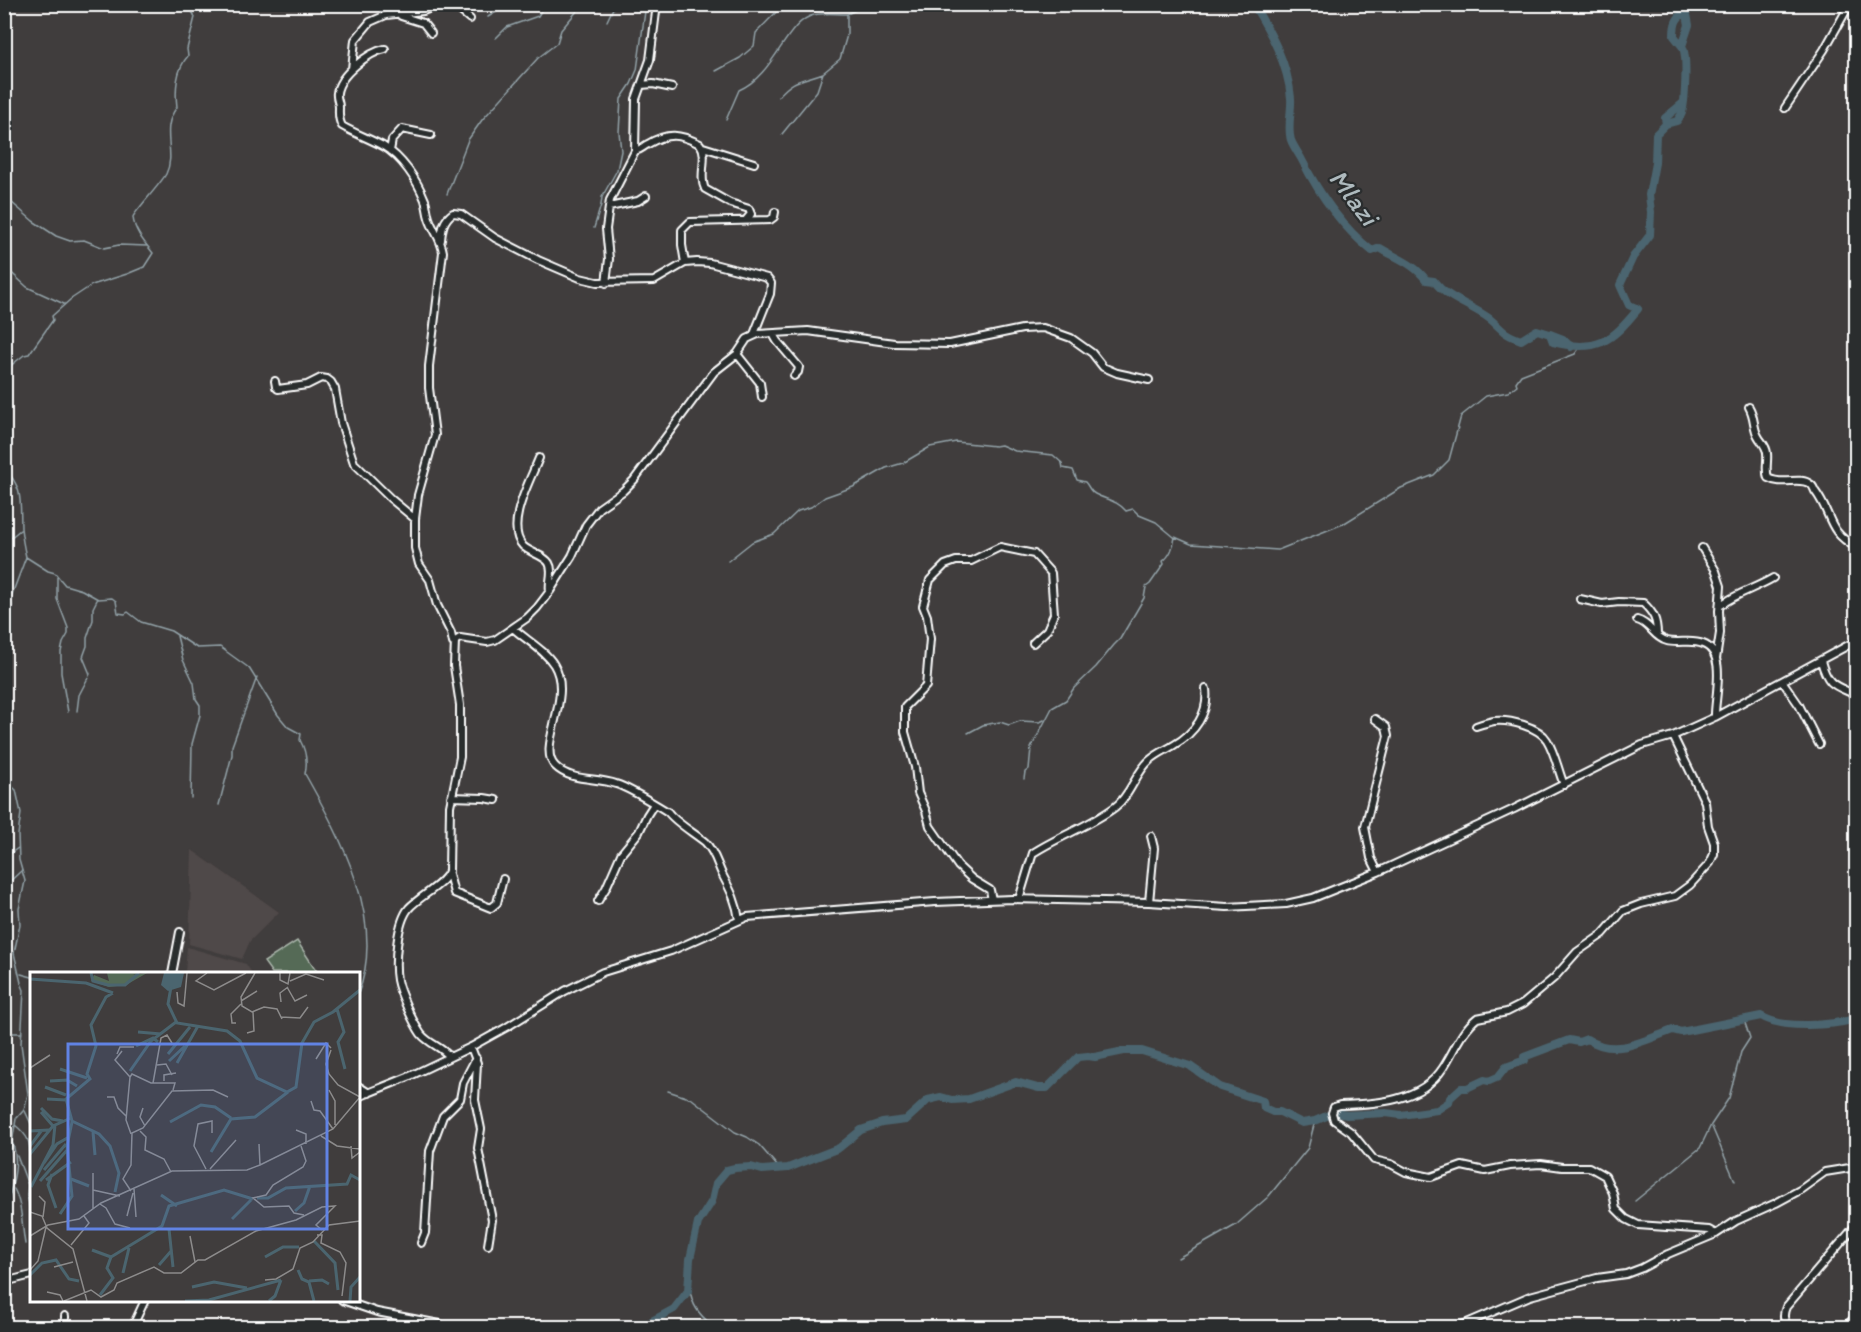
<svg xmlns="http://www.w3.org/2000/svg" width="1861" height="1332" viewBox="0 0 1861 1332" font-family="Itim,sans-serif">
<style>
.built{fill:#4f4848}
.green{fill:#546b57;stroke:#aab5ab;stroke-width:1.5}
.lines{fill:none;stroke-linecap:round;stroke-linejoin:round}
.stream{stroke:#93a3a9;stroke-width:1.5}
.river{stroke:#4b656f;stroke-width:8}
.minor-casing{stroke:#fff;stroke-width:10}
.minor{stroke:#2a2d2e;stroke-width:6}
.labels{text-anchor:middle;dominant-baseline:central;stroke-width:4.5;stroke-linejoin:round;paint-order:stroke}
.water-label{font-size:27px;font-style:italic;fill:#aebabe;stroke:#2a2d2e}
.inset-river{fill:none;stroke:#4b656f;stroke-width:3}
.inset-road{fill:none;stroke:#8c8b8b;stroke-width:1.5}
.view{fill:#6183e4;fill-opacity:0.15;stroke:#6183e4;stroke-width:3}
.inset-edge{fill:none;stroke:#fff;stroke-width:3}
</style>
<rect width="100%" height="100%" fill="#403d3d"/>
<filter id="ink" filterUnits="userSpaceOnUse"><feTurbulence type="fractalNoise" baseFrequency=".0167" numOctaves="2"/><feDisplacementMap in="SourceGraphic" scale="12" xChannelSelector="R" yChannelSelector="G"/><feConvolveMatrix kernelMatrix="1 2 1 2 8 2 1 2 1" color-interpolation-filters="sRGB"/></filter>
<g filter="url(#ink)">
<path class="built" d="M192 850 279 912 250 941 242 959 189 944Z
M187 947 246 964 252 973H185Z"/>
<path class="green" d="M297 941 318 973H272L264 962Z"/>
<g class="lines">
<path class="stream" d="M488 17 509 4
M607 21 615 4
M496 38 507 27 538 16 545 4
M716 71 740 58 754 46 756 33 784 4
M778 97C794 78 802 81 823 73
M726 120 739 90C775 75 786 21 814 15 825 12 836 14 847 14
M782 134 817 91 823 73 840 59 847 35V14L869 4
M447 194 468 140 482 120 538 58 557 43 561 30 583 4
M4 200 11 202 33 221 56 236 70 241 84 240 104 248 119 245 147 246
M594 228 601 205 602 197 617 170 621 151 619 132 621 99 631 84 637 70 646 4
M4 266 27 287 64 304
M4 371 24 355 29 354 53 320 52 316 71 299 92 285 127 274 144 267 153 253C145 243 134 231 133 217 133 214 162 182 166 174 177 152 159 130 177 107 175 91 176 69 188 56L187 49 195 17 188 4
M4 469C24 486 20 505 21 528 22 537 24 548 26 557L48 571 55 573 65 585 82 590 98 599 112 598 116 601 118 613 125 614 128 612 141 622 171 631 197 648 220 647 249 668 278 715 288 727 301 734 300 740C306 751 308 761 305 774 340 836 387 921 358 994
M4 543 20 530
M728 561 752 542 774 534 798 511 811 507 825 497 853 487 886 468 903 463 930 447 956 442 995 446 1001 445 1015 451 1053 455 1062 463 1063 468 1073 470 1077 480 1085 482C1089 486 1089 491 1095 494 1106 500 1117 500 1126 511L1133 509 1139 515 1156 522 1174 537
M57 577V599L68 628V634L63 643 61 652V673L68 712
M4 612 9 611 12 606 11 597 26 557
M4 622 9 637 4 653
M177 636 183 660 194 683 196 699 200 705V715L192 744 191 798
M4 679 7 684 4 696
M77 711 79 695 90 674 83 657 87 646V638L93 620V608L97 600
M968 733 983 725 1000 722 1009 725 1020 721 1040 722 1044 720
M4 773 5 780 16 790 21 813 18 835 19 860 25 881 19 909 20 925 14 953 21 983 24 990 21 1044 28 1094 24 1110 16 1119 12 1143 8 1158 4 1163
M1024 779 1025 772 1029 769 1031 748 1052 708 1066 700 1074 688 1096 667 1114 645 1120 639 1144 598 1146 587 1150 584 1164 564 1163 561C1169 557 1174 547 1175 537L1191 544 1278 550 1343 524 1401 488 1434 475 1449 460 1461 416 1486 396 1508 392 1517 385 1516 382 1521 375 1575 354 1580 347
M219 805 232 755V746L257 677
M4 858 18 848
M4 887 21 871
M21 974 32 977
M4 1033H22
M668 1091 692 1099 735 1132 747 1137 759 1145 779 1168
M25 1111 32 1126
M15 1125C35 1141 28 1148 32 1171
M1712 1127 1735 1181
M17 1156 28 1185 27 1195 32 1218
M14 1189C22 1203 22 1227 25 1244
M27 1195 32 1202
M1635 1201 1700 1148 1711 1125 1729 1098 1741 1052 1750 1038 1744 1020
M4 1219C8 1194 21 1170 13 1144
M1178 1258 1236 1225 1268 1197 1308 1148 1315 1121
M686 1293 691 1295C694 1310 704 1320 717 1328
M1855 1328 1856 1326"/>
<path class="river" d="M1253 4C1271 33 1288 64 1291 98 1292 111 1287 127 1291 140 1293 146 1299 154 1302 160 1319 194 1342 227 1372 251L1380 248C1396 258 1415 264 1426 280L1434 281C1448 300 1472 305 1490 319 1503 330 1503 334 1521 340L1537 330 1550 334 1553 342C1597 353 1611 342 1638 309L1629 305 1620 285 1633 257 1650 235 1651 212 1649 195 1655 163 1656 134 1666 124 1677 121C1678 119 1681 116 1682 113 1685 102 1688 54 1682 46L1689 25 1685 4
M1682 46 1674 36C1674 23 1676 18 1687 10
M1666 124 1665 118 1683 103
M1550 334 1563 339 1571 347
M1335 1113 1347 1115 1386 1113 1401 1115 1437 1110 1449 1102 1450 1098 1461 1088H1467L1484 1080 1489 1081 1498 1077 1506 1067 1525 1060 1524 1057 1569 1040 1579 1042 1587 1039C1616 1058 1644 1040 1673 1030L1681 1032 1761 1016C1783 1030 1832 1025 1856 1019
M645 1328 650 1322 674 1309 688 1291 690 1259 698 1223 712 1201 716 1183 727 1170 735 1168 751 1167 762 1170 788 1168 839 1148 861 1130 882 1123 906 1120 928 1100 941 1097 952 1100 969 1099 1016 1082 1038 1088H1047L1078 1057 1088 1056 1095 1057 1124 1051H1142L1190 1066 1220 1087 1263 1101 1264 1108 1273 1112H1280L1302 1123 1315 1121 1331 1114"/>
<g class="minor-casing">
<path id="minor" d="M452 4 470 19
M401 16 423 23 431 33
M385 49C369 52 339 75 337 93 336 97 339 102 339 107 339 114 338 119 342 126 354 133 370 139 383 146 402 157 417 180 425 200 427 206 427 212 429 218 433 231 441 238 443 252L429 366V388L435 435 418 495 415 519V548L419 564 430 580 437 605 451 633 453 643
M352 69 355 40 370 22 386 15 423 11 441 4
M641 85 653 84 672 88
M1785 108 1824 50 1850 4
M703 147 754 163
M390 151 392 140 402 129 431 135
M635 151C641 150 642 147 648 144 668 132 680 134 700 144 709 156 698 175 705 189L730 203 749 209 751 214 746 220
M609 207 638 201 646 196
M441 240C442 229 443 220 453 213L461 214 495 238 538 260 580 278 597 282 654 281 685 263 697 262 710 263 767 278 771 283 770 294 754 334
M685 263 682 245V230L690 222 770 220 774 217 775 212
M606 283 609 259 606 229 610 200 635 151 636 99 650 60 657 4
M773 334 777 341 799 367 798 372 794 376
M737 354 760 383 762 397
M275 381 276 387 278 389 307 385 321 378 327 379 331 382 335 389 341 423 354 463 391 499 415 519
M1749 407C1755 417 1753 428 1758 436 1761 442 1766 445 1767 453 1768 462 1765 469 1768 478 1782 486 1800 476 1810 484 1813 485 1814 489 1815 491 1833 515 1826 531 1856 547
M539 458C531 479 504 526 523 546 530 553 544 555 549 563 554 571 548 582 550 591
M1702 548 1716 571 1721 586 1719 611 1720 633 1716 659
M1580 599 1602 604 1619 602 1643 603C1654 613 1657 620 1657 635
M1721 605C1737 593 1756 588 1773 578
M1637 620C1650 623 1654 638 1667 641 1678 644 1692 639 1703 644 1728 653 1714 699 1715 717
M513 628C526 640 545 650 554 665 574 698 536 747 555 766 571 782 596 777 616 784 629 788 655 804 668 812 675 822 694 833 705 842 715 852 717 864 723 876 731 891 737 903 739 920
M1821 661C1828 686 1834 685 1856 695
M1783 682 1799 705 1819 744
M1375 719 1386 727 1388 736 1365 827 1371 858 1378 872
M1476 726C1482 724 1488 722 1494 721 1509 719 1539 727 1547 740 1555 753 1558 770 1564 785
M1673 736 1705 802 1708 826 1714 843V854L1710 863 1690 885 1675 896 1641 904 1623 911 1603 934 1577 952 1554 978 1523 1004 1507 1012 1477 1018C1461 1031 1454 1051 1443 1068 1421 1102 1375 1104 1340 1105L1334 1107 1332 1113 1334 1120 1351 1132 1374 1160 1391 1164 1406 1172 1431 1177 1462 1166 1485 1171 1510 1166 1541 1164 1562 1167H1589L1605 1176 1613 1193 1616 1209 1626 1219 1638 1225 1709 1230 1716 1234
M451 797 484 798 496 800
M449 874 454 893 491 908 497 903 503 879
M1019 899 1033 853C1059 836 1090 826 1115 807 1131 795 1135 773 1150 760 1158 753 1166 750 1174 745 1195 733 1209 713 1206 689
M992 900 990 890 972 879 958 866 930 826 926 811 918 793 915 767 905 732V707L926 686 930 639 927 616 923 606 930 580 945 565 956 561H971L1000 547 1034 554 1051 573 1054 614 1047 630 1033 643
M598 901 606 888 621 854 639 832 647 815 654 804
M1149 902 1154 848 1151 836
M172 974 180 932
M471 1047 477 1063 475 1100 481 1129 478 1148 492 1220 488 1245
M450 1057C442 1047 429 1044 421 1034 414 1024 399 992 397 980 394 962 397 922 409 908 420 896 445 884 449 871L450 806 460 757V705L454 666 455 641 460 638 487 642 495 640 527 618 537 608 550 591 572 556 586 525 599 508 623 491 634 480 714 372 737 354 747 339 758 334 808 331 894 343 950 344 1022 329 1043 328 1071 338 1092 353 1103 367 1117 373 1149 380
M358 1086 369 1093
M358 1097 408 1077 471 1047 507 1027 565 991 603 972 671 951 747 917 935 902 1012 899 1149 902 1227 907 1286 904 1313 898 1378 872 1514 809 1642 745 1673 736 1715 717 1856 641
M421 1243 425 1233 430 1151 443 1116 460 1099 463 1083 476 1058
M4 1282 32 1275
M342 1300 377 1312 440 1324
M65 1316V1328
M132 1328 145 1300
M1455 1328 1530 1296 1597 1278 1626 1274 1642 1268 1668 1254 1716 1234 1736 1221 1776 1203 1800 1190 1825 1172 1856 1167
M1790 1328C1784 1321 1782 1316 1786 1307L1856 1225
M1843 1328 1856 1317"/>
</g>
<use href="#minor" class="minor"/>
</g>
</g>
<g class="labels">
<g class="water-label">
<text transform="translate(1354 197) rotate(53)">Mlazi</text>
</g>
</g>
<g transform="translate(30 972)">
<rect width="330" height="330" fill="#403d3d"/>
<path d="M77 1H108L103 3 117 1 96 13 79 15 61 9 64 3 79 9Z" fill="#546b57"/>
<path d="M134 1H154L151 15 138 19 131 13Z" fill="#4b656f"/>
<path class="inset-river" d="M61 1 63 9 78 13H95L109 1M0 7 56 11 83 21M141 15 138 32 147 51 197 59 210 69 227 106 257 120 266 115 272 71 284 50 303 40 330 18M83 21 76 25 61 53 66 74 57 102 60 107 36 127 42 149 69 162 80 174 89 201 85 220M307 37 314 60 308 70 315 97M108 60 131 62M106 74 123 66 128 70M138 82 160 55M139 89 155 74M147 91 168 54M30 97 57 106M100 99 121 69 146 50M20 109 37 108 47 114M15 115 36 123M17 127 36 128M11 136 22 147 33 149M11 140 23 154M140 150 171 133 185 135 201 146M0 159 19 158M63 160 65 183M0 174 12 158M181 180 201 147 225 145 258 120M0 182 23 154 41 146M14 191 27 172 39 165M14 198 36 172M22 202 18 213 26 236M41 207 59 214M16 208 41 190M10 209 38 177M1 215 23 173 25 153M131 223 147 234M227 226H238L256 216 317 212 321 203 330 208M265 239 274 231 280 214M30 242 42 224 37 174 42 150M202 247 221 228M139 257 143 295M284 269 305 291 308 318M62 278 81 285 77 296 83 306 70 323M81 285 132 254 139 234 194 218 223 227M235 285 253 275H269M129 293 142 278M268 298 272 307 279 310 284 329M93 301 99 276M0 303 12 291 26 288 39 307 49 309M279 309 292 308 299 312M162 315 184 310 217 316M155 329 179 328 251 308M239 329 245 324 251 308M320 329 321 315 330 305"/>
<path class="inset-road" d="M177 1 166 9 184 18 216 1M225 1 211 25 212 34 222 40 234 35 247 37 252 47M250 1V8L258 12 260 1M260 9 276 2 294 8M257 15 265 29 277 23M147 20 148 31 154 34 157 1M211 29 227 19M251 30 250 21 258 15M251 45 270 46 278 35M206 51H202L201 42 211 32M217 61 224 59 223 40M301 78 296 92 299 102 308 113 330 125M92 79 85 88 100 105 96 148 101 162M87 82 90 75H104M286 87 296 71 301 76M127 93 136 92 142 103M0 96 20 83M100 105 102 102 121 111H145L143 118M134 109V103L146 101M123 111 131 66 137 63 142 71M299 118 305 129V153M77 125H84L88 136 96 144M281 129 284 138 290 139 303 157M113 136 110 145 115 154M266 158 276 162V172M110 159 116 165 115 178 134 187 141 200M291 164 307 174 330 177M229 172 230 193M271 174 276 189 273 195 243 213 236 223 223 226 234 235 259 234 264 241 274 243M321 174 322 186 330 180M176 197 164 174 168 152 182 149V161M180 197 206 168M104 217 106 245M63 218 90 224M101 219 93 207 101 193 102 161 113 156 142 119 183 118 198 125M9 224 15 230 13 245M70 232 76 236 85 252 100 256M63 237V201M0 240 12 244 17 256 43 277 57 329M97 244 103 221M287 263H292L291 271 310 280 316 291 312 324M0 264 18 253 49 247 71 231 142 199 217 198 230 193 303 157 330 125M160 264 165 290M41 273 59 251 54 244M24 295 43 290M0 298 8 289 16 255M235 308 246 307 263 297 270 276 283 270 299 253 330 249M17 320 30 323 33 329M34 329 61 318 71 325 84 318 87 311 124 295 134 301H151L168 288H175L226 259 266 248 292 235 305 234 286 253 292 258"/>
<path class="view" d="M38 72H297V257H38Z"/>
<rect width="330" height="330" class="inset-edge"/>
</g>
<rect width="1861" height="1332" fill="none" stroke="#2a2d2e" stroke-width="24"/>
<rect x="12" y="12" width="1837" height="1308" fill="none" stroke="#fff" stroke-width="2" filter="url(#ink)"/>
</svg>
